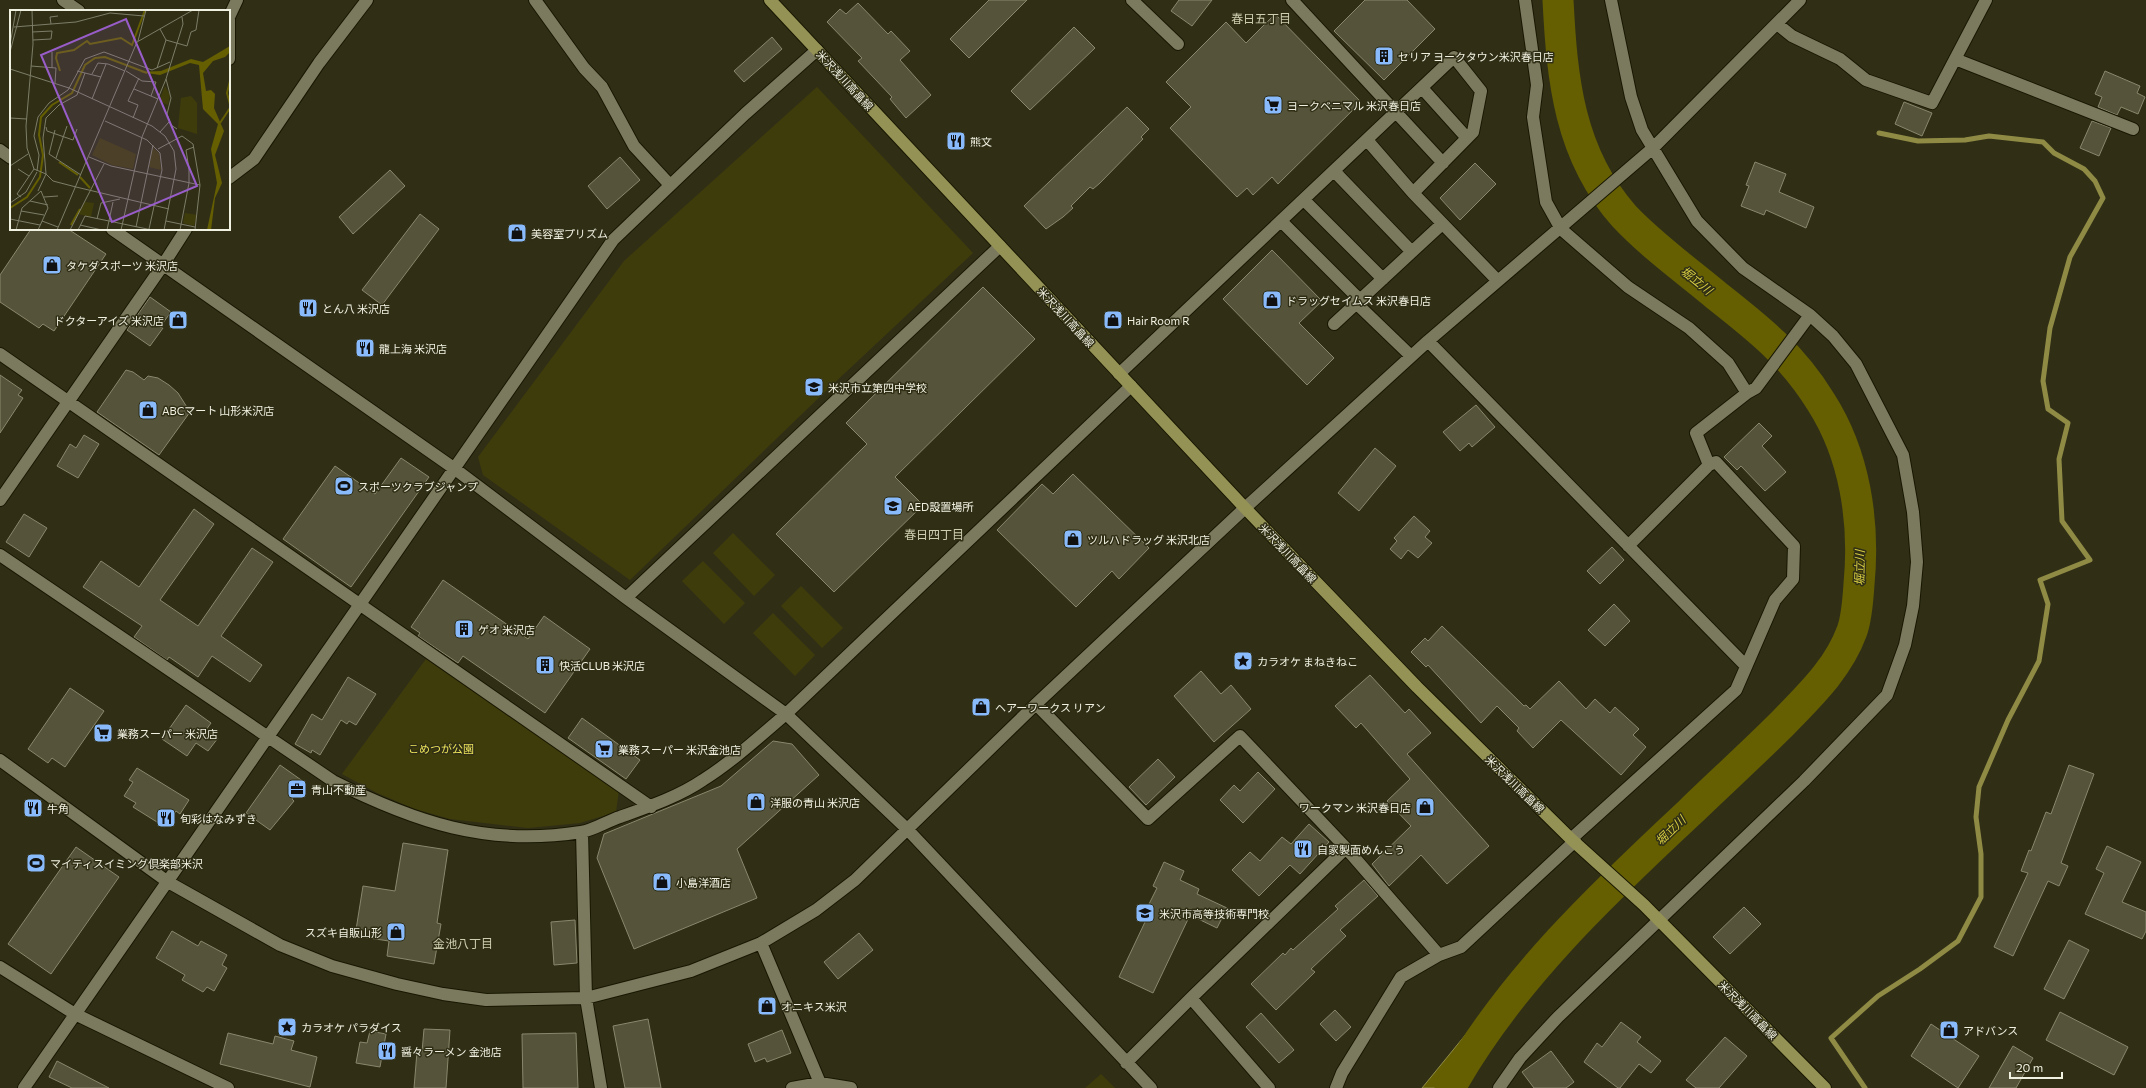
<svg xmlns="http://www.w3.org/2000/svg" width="2146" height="1088" viewBox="0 0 2146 1088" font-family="Commissioner,'Noto Sans JP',sans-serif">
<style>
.green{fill:#3f3c0c}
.water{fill:#655f02;stroke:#8f8b45}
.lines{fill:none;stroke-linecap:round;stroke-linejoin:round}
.stream{stroke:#8f8b45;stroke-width:5}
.river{stroke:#655f02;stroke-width:31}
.building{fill:#555339;stroke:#89876c}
.minor-casing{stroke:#181701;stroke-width:14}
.major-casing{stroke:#181701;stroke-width:14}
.minor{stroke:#7b795e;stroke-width:12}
.major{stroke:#959256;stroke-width:12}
.labels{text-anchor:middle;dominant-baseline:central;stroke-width:3;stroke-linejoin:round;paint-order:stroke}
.poi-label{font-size:11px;fill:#f1f1e2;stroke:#302f16;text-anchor:start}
.street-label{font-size:11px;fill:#f1f1e2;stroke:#302f16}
.park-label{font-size:11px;fill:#ece35a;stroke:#302f16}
.neighbourhood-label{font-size:12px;fill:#cecdb0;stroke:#302f16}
.water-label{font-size:12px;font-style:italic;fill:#d6cc40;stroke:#302f16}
.inset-river{fill:none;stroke:#655f02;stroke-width:2}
.inset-road{fill:none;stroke:#7d7d68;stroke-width:1}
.view{fill:#985dc8;fill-opacity:0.15;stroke:#985dc8;stroke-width:2}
.inset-edge{fill:none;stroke:#f1f1e2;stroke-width:2}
</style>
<rect width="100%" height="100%" fill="#302f16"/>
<path class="green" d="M817 87 973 253 830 387 630 580 483 475 478 457 624 261Z
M733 533 775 575 754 596 713 553Z
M703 561 745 603 724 624 682 581Z
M801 586 843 628 822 648 781 606Z
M773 613 815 655 795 676 753 633Z
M426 659 619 790 616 812 580 823 528 828 450 819 415 809 377 793 342 774Z
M1101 1074 1115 1088H1085Z"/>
<path class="water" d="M1498 995 1457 1088H1422Z"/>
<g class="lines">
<path class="stream" d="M1865 1088 1831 1038 1878 996 1920 969 1958 941 1981 897V854L1976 817 1979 787 2008 720 2039 661 2048 604 2040 580 2090 560 2062 521 2059 459 2068 423 2048 409 2043 381 2050 328 2070 257 2103 198 2095 181 2084 169 2054 153 2043 142 1989 136 1965 140 1918 141 1879 133"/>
<path class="river" d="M1450 1088C1509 982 1602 894 1690 812 1721 782 1753 753 1783 723 1810 695 1838 669 1852 631 1857 617 1858 599 1859 584 1865 522 1855 455 1821 402 1792 355 1759 329 1717 296 1687 271 1650 244 1624 216 1569 154 1562 79 1558 0"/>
</g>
<path class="building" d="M989 0H1027L969 58 950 39Z
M1179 0H1212L1192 26 1171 11Z
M1365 0H1407L1435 29 1384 80 1334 31Z
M858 3 888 34 891 31 910 51 900 60 931 95 906 118 890 99 892 97 858 61 862 58 827 22 840 9 846 14Z
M1275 14 1361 102 1278 184 1272 177 1253 195 1247 188 1237 197 1170 128 1191 107 1166 82 1226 22 1246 43Z
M1074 27 1095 48 1030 110 1011 91Z
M772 37 782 49 744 82 734 71Z
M2105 71 2140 86 2137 93 2145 97 2138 114 2121 107 2117 115 2098 107 2102 97 2095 94Z
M1904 102 1932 113 1922 136 1895 124Z
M1127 107 1149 129 1141 137 1143 139 1100 183 1093 189 1090 187 1071 206 1073 208 1063 217 1046 229 1024 206Z
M2092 121 2111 128 2099 156 2080 148Z
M620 157 640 180 607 209 588 186Z
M1755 162 1786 174 1779 192 1814 207 1806 228 1766 210 1764 215 1741 206 1749 186 1746 185Z
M1475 163 1496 184 1460 220 1440 198Z
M390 170 405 186 353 234 339 217Z
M420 214 439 229 382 305 362 290Z
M31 229H68L106 254 54 331 43 324 39 328 0 302V275Z
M1272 250 1322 301 1299 323 1334 358 1307 385 1223 299Z
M983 287 1035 339 895 477 923 505 834 592 776 534 867 444 846 423Z
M150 297 171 312 160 327 163 328 150 346 127 330Z
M126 370 133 372 144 380 148 376 158 378 169 385 178 393 190 412 159 455 97 412Z
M0 375 22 390 18 395 23 398 0 433Z
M1476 405 1495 427 1472 447 1469 443 1460 451 1443 432Z
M1759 423 1772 436 1762 446 1786 472 1765 491 1741 466 1737 470 1724 457Z
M84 435 99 444 78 478 57 466 70 444 76 448Z
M1375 448 1396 466 1359 511 1338 493Z
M401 458 429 477 351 587 283 539 335 466 375 494Z
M1073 474 1149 548 1119 579 1112 571 1076 607 997 530 1042 484 1053 494Z
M194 509 214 524 160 600 198 626 252 548 273 562 221 636 262 665 250 682 212 656 198 677 169 657 167 660 134 637 142 626 83 587 101 561 139 587Z
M24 514 47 528 29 557 6 542Z
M1414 516 1430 531 1425 537 1432 543 1418 558 1408 550 1401 559 1390 549 1397 541 1394 538Z
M1612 547 1624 560 1600 584 1587 571Z
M443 580 528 639 544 616 590 649 545 713 463 656 458 663 418 636 420 633 411 627Z
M1614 604 1630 621 1605 646 1588 630Z
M1442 626 1524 706 1526 705 1530 709 1559 681 1586 709 1595 699 1610 713 1615 707 1639 729 1633 735 1646 747 1621 775 1561 720 1533 748 1517 731 1519 728 1497 706 1481 723 1428 665 1426 667 1411 652 1425 638 1428 641Z
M1201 671 1221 694 1231 685 1251 709 1214 742 1174 696Z
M1370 675 1405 713 1409 709 1431 733 1407 754 1489 846 1447 884 1421 855 1389 886 1372 864 1411 826 1387 801 1410 779 1361 723 1356 728 1335 706Z
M348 677 376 694 356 725 349 721 347 724 341 720 320 755 312 750 311 753 295 744 312 714 322 720Z
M70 688 104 711 65 767 52 758 48 763 28 749Z
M186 705 211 723 206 730 218 738 208 751 196 743 187 756 162 739Z
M582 718 640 760 626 779 568 738Z
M773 741 792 744 819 775 737 849 757 898 634 949 597 858 604 834 721 786Z
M1158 759 1175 777 1146 805 1129 787Z
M280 765 304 782 292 799 294 801 270 830 246 813Z
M2069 765 2094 774 2061 863 2068 866 2059 886 2048 881 2013 956 1994 947 2028 873 2021 871 2029 850 2031 851 2046 812 2051 814Z
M137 768 189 800 180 814 176 811 165 827 133 807 136 803 124 796 133 782 129 780Z
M1258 772 1275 789 1243 823 1220 800 1234 785 1240 791Z
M1309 824 1329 842 1300 874 1290 865 1259 896 1232 870 1250 852 1260 861 1282 837 1291 844Z
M403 843 448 850 437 923 441 924 434 964 387 956 389 941 355 936 363 886 395 891Z
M2107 846 2141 862 2122 902 2146 912V931L2142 939 2085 914 2104 873 2096 869Z
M76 847 119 877 51 974 8 944Z
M1164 862 1184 871 1180 880 1199 889 1197 894 1227 908 1217 928 1190 915 1153 993 1119 977 1145 922 1141 920 1157 888 1153 886Z
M1364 880 1378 896 1340 930 1346 936 1311 969 1315 972 1276 1010 1251 984 1283 953 1285 955 1291 948 1293 950 1338 909 1335 906Z
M1744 907 1761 924 1730 954 1713 937Z
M575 920 577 963 554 965 551 922Z
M172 931 198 946 201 941 227 955 222 965 227 968 214 991 207 987 203 992 182 980 185 975 156 958Z
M859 933 873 950 838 979 824 962Z
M2069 940 2089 950 2064 999 2044 989Z
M1335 1010 1351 1027 1336 1041 1320 1024Z
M2060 1012 2128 1047 2114 1075 2046 1040Z
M1261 1013 1294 1050 1279 1063 1246 1027Z
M648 1019 661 1088H625L613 1026Z
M1621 1022 1641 1037 1637 1042 1661 1061 1651 1073 1639 1064 1620 1088H1618L1584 1062 1597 1043 1602 1047Z
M1931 1024 1979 1056 1958 1088 1911 1056Z
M424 1029 450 1030 446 1088H414L417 1052H422Z
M782 1030 791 1053 767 1062 765 1058 755 1062 748 1044Z
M370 1031 386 1034 380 1067 356 1063 360 1042 367 1043Z
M228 1033 273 1044 275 1036 294 1041 291 1050 317 1057 310 1087 220 1064Z
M576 1033 578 1088H523L522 1034Z
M1725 1037 1747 1056 1719 1088H1696L1686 1080Z
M2013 1046 2033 1058 2016 1088H1989Z
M1551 1051 1574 1082 1566 1088H1534L1522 1072Z
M57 1061 109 1088H72L49 1077Z"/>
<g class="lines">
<g class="minor-casing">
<path id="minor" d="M63 0 79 11
M535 0 584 68 602 87 634 146 670 185
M1132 0 1178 44
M1292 0 1443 163
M1525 0 1537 85 1533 117 1546 202 1561 229 1628 287 1689 328 1728 363 1747 393
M1777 24 1792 36 1840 59 1866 80 1932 103 1986 0
M229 59V17L237 0
M1955 59 2133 129
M1422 88 1467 138
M1367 140 1413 193
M0 150 11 158
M1334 171 1412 252
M229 178 254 159 319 63 367 0
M1304 200 1383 279
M1281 221 1360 300
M112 229 455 469 626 598 786 714 908 830 1151 1088
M1356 303 1411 356
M1334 324 1442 224
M1428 341 1745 665
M0 354 651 807
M1119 374 1454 57 1481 91 1473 132 1413 193 1498 281
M0 500 163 265 186 229
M1628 546 1709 465 1696 433 1747 393 1756 388 1810 315
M0 555 333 781C415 822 487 847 581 832 594 830 607 821 620 817 648 807 678 797 703 780 733 761 759 737 786 714L1131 386
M626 598 1000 246
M1036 704 1148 819 1240 736 1346 848 1439 955
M0 760 168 882 280 945 332 966 397 984 443 994 486 1000 586 998 691 971 761 943 816 910 855 880 1036 704 1245 508 1428 341 1653 148 1800 0
M582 832 586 998 601 1088
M1571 839 1736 690 1775 600 1793 579 1794 546 1716 462 1709 465
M761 943 820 1083
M0 967 75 1014 228 1088
M1191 998 1269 1088
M1126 1063 1191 998 1346 848
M24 1088 613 240 745 114 817 50
M792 1088 820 1083 851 1088
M1336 1088 1342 1073 1401 977 1439 955 1461 947 1575 841
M1499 1088 1520 1058 1558 1017 1804 781 1887 695 1905 645 1913 606 1917 562 1913 512 1903 455 1856 364 1833 336 1810 315 1743 268 1697 221 1642 130 1631 97 1611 0"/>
</g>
<g class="major-casing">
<path id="major" d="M770 0 1245 508 1417 687 1571 839 1644 905 1825 1088"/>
</g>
<use href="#minor" class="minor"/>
<use href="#major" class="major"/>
</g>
<defs>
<g id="building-square" transform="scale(1)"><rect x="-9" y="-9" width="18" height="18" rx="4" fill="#88bafc" stroke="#302f16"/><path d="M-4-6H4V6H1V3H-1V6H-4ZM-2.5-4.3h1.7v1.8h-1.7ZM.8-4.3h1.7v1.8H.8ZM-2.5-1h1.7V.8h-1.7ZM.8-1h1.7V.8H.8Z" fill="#111"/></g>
<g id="supermarket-square" transform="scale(1)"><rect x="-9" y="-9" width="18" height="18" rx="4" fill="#88bafc" stroke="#302f16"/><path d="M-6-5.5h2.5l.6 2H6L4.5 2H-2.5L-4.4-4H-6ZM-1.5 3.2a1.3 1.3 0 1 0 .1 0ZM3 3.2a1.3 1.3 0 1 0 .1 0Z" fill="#111"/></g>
<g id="restaurant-square" transform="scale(1)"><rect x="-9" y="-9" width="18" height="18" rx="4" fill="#88bafc" stroke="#302f16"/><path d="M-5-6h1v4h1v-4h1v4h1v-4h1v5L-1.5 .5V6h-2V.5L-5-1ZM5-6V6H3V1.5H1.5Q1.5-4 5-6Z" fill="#111"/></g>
<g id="shop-square" transform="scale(1)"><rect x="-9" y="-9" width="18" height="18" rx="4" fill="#88bafc" stroke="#302f16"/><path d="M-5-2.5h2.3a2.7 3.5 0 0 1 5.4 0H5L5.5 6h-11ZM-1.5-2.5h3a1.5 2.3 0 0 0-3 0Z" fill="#111"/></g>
<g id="school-square" transform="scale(1)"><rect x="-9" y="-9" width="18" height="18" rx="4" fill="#88bafc" stroke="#302f16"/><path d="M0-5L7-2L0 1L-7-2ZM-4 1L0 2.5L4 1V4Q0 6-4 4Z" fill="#111"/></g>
<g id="stadium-square" transform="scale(1)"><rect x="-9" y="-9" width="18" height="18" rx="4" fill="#88bafc" stroke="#302f16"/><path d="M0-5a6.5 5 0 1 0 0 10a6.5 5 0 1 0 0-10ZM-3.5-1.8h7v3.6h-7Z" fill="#111"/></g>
<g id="sight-square" transform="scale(1)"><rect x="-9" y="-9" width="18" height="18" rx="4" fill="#88bafc" stroke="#302f16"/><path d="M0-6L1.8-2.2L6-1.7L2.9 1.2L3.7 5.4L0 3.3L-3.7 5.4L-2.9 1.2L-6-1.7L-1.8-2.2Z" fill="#111"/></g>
<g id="office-square" transform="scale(1)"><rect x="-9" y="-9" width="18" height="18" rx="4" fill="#88bafc" stroke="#302f16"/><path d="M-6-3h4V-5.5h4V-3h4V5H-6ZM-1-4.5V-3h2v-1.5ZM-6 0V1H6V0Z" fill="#111"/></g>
</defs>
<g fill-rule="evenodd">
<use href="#building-square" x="1384" y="56"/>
<use href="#supermarket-square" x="1273" y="105"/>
<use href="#restaurant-square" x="956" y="141"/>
<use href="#shop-square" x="517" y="233"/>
<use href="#shop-square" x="52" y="265"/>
<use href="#shop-square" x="1272" y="300"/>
<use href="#restaurant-square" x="308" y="308"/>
<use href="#shop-square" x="178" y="320"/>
<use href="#shop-square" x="1113" y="320"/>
<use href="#restaurant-square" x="365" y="348"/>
<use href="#school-square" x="814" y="387"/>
<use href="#shop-square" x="148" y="410"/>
<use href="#stadium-square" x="344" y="486"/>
<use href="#school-square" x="893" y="506"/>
<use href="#shop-square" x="1073" y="539"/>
<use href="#building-square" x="464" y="629"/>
<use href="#sight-square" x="1243" y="661"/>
<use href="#building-square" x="545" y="665"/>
<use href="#shop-square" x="981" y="707"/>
<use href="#supermarket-square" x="103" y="733"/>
<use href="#supermarket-square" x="604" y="749"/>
<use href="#office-square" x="297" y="789"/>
<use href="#shop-square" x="756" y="802"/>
<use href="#shop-square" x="1425" y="807"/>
<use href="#restaurant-square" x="33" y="808"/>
<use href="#restaurant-square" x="166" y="818"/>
<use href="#restaurant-square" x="1303" y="849"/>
<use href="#stadium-square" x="36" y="863"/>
<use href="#shop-square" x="662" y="882"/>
<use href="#school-square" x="1145" y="913"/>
<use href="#shop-square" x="396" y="932"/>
<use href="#shop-square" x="767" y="1006"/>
<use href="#sight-square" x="287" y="1027"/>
<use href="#shop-square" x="1949" y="1030"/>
<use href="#restaurant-square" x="387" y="1051"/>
</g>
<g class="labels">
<g class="poi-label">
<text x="1398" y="56">セリア ヨークタウン米沢春日店</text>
<text x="1287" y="105">ヨークベニマル 米沢春日店</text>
<text x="970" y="141">熊文</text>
<text x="531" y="233">美容室プリズム</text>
<text x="66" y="265">タケダスポーツ 米沢店</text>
<text x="1286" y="300">ドラッグセイムス 米沢春日店</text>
<text x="322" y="308">とん八 米沢店</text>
<text x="164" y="320" text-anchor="end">ドクターアイズ 米沢店</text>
<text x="1127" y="320">Hair Room R</text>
<text x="379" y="348">龍上海 米沢店</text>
<text x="828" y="387">米沢市立第四中学校</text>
<text x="162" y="410">ABCマート 山形米沢店</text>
<text x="358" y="486">スポーツクラブジャンプ</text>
<text x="907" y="506">AED設置場所</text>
<text x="1087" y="539">ツルハドラッグ 米沢北店</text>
<text x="478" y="629">ゲオ 米沢店</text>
<text x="1257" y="661">カラオケ まねきねこ</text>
<text x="559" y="665">快活CLUB 米沢店</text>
<text x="995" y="707">ヘアーワークス リアン</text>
<text x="117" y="733">業務スーパー 米沢店</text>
<text x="618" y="749">業務スーパー 米沢金池店</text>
<text x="311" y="789">青山不動産</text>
<text x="770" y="802">洋服の青山 米沢店</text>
<text x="1411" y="807" text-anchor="end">ワークマン 米沢春日店</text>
<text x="47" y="808">牛角</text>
<text x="180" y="818">旬彩はなみずき</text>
<text x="1317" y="849">自家製面めんこう</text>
<text x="50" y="863">マイティスイミング倶楽部米沢</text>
<text x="676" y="882">小島洋酒店</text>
<text x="1159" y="913">米沢市高等技術専門校</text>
<text x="382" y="932" text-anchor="end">スズキ自販山形</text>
<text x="781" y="1006">オニキス米沢</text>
<text x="301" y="1027">カラオケ パラダイス</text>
<text x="1963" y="1030">アドバンス</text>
<text x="401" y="1051">醤々ラーメン 金池店</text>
</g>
<g class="street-label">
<text transform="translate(845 80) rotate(47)">米沢浅川高畠線</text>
<text transform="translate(1066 317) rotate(47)">米沢浅川高畠線</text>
<text transform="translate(1288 553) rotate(46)">米沢浅川高畠線</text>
<text transform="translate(1515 784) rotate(44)">米沢浅川高畠線</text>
<text transform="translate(1748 1010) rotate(45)">米沢浅川高畠線</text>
</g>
<g class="park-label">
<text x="441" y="748">こめつが公園</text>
</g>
<g class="neighbourhood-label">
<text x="1261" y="18">春日五丁目</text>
<text x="934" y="534">春日四丁目</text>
<text x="463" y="943">金池八丁目</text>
</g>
<g class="water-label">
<text transform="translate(1697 280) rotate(39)">堀立川</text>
<text transform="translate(1859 568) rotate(-89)">堀立川</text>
<text transform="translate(1670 830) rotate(-44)">堀立川</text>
</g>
</g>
<g transform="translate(10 10)">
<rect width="220" height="220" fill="#302f16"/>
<path d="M155 76 160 85 158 95 149 91ZM181 86 187 93V124L168 118 171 88ZM90 128 126 144 123 159 102 155 82 145ZM143 138 149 143 151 160 139 157ZM75 192 84 193 81 207 68 204ZM175 203 187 205 184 216 173 213Z" fill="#3f3c0c"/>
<path d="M220 36V42L215 47 203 51 193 63 196 81 201 80 205 84 204 98 214 121 205 145 212 173 205 188 201 220H197L207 173 201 139 208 114 193 99 189 55 180 53 150 65 130 62 151 61 181 49 193 52Z" fill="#655f02"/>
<path class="inset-river" d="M50 61 46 48 47 43 64 40 77 31 80 34 111 28 122 35 135 0M220 71 217 83 220 94M210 113 220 98M49 152 68 165M70 167 80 178M0 198 17 187 30 167 33 145 29 125 31 107 42 95 62 83 75 55 85 48 95 47 137 63M61 215 70 199"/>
<path class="inset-road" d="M22 0 23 34 16 116 17 138 24 159 36 164 43 171 66 177M41 14 40 7 48 6M4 17 66 12 100 3 134 6M150 19 156 30 177 36 181 22 186 20 189 0M22 22 42 21 41 29 23 30M128 31 136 0M0 35 6 0M0 42 11 0M42 42V58M21 56 46 58 45 73M147 58 156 30M0 59 59 78 142 116 155 126 164 141 166 159 154 220M67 61 91 67M116 61 132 71 146 72 141 86M82 64 88 53 98 54 115 61M156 69 161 88 157 104 161 115 167 119M124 79 148 89M82 89 96 54M0 108 17 109M123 108 128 95 118 91 129 68M95 111 137 130 150 143 152 160 139 219M36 117 37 121 63 130 67 119M45 120 39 144 71 165M150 122 159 112M148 139 172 126 183 134 190 175 185 220M79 147 101 156 190 175M46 148 57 116M0 156 18 144M8 159 19 166M27 161 29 145 24 126 28 107 39 93 58 80 75 49 94 42 142 60 160 52M66 177 159 199M28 181 36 164 33 128 36 108 49 95 67 85 75 63M11 187 7 184 24 159M34 187 48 186M20 191 38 195M0 193 16 182 27 162M11 201 34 205M0 209 30 215M87 209 91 193 110 189M32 211 48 217M156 211 185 217M70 215 92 220M126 217 143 135M6 220 12 198 31 181 38 198 28 220M47 220 127 32 183 0M60 220 94 154M68 220 75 206 142 220M97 220 103 192M111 220 132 127 156 69 173 14 172 7M170 220 179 173V159L176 140 184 137"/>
<path class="view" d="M116 9 187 176 102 212 31 45Z"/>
<rect width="220" height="220" class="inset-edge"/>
</g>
<path d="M2010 1072v6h52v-6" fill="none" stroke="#f1f1e2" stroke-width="2"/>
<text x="2016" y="1072" font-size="12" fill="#f1f1e2" stroke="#302f16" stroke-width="3" paint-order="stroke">20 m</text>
</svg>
